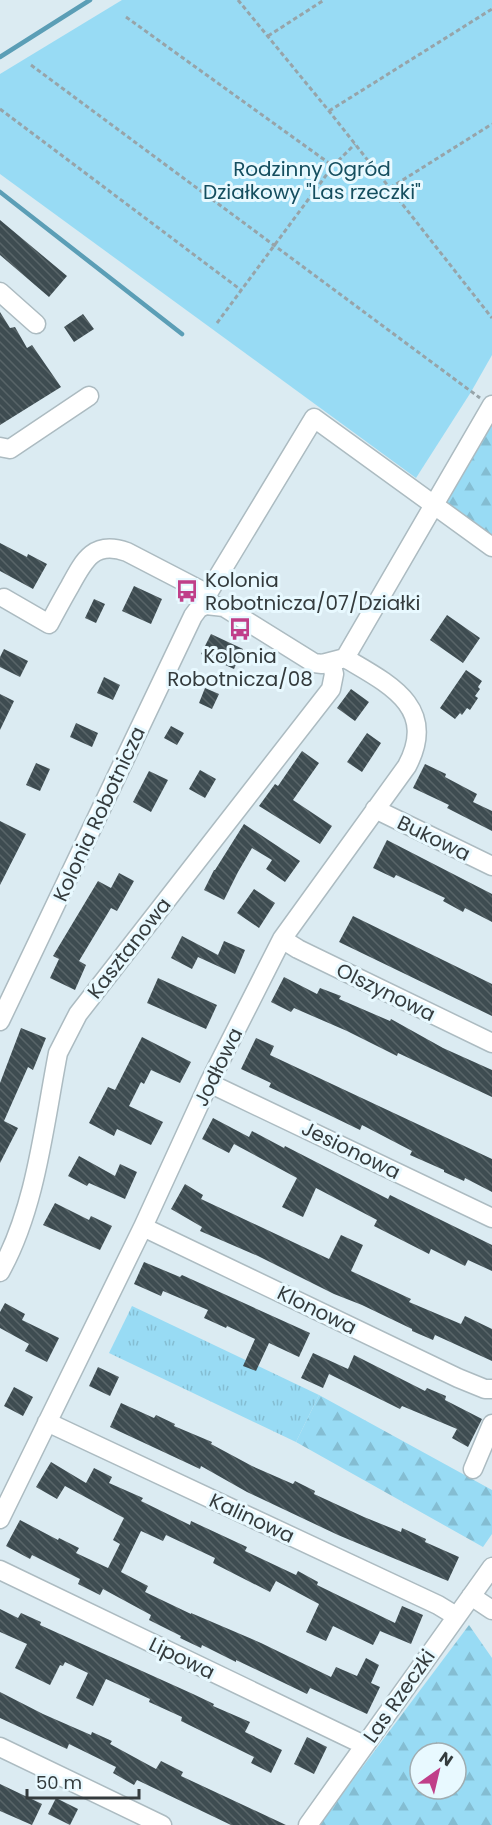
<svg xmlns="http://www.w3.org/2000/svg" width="492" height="1825" viewBox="0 0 492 1825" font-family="Poppins,sans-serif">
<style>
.forest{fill:url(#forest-firs);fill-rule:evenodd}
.park{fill:url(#park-tufts)}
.garden{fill:#98dbf4}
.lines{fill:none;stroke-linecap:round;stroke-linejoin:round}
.stream{stroke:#5b9eb6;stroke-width:4.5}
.building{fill:url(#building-back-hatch)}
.minor-casing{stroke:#acbbc1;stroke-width:21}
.path{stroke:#97a4a9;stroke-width:3;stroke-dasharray:4.5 3;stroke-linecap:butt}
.minor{stroke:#fff;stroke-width:18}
.labels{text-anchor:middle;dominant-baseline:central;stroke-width:6;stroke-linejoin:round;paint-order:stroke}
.park-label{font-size:20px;fill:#154e5f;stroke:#e8f9ff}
.poi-label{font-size:20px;fill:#343b3d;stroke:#e8f9ff;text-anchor:start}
.street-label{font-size:20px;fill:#343b3d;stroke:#e8f9ff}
</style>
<defs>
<pattern id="forest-firs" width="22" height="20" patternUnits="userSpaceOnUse" patternTransform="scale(1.5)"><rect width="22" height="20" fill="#98dbf4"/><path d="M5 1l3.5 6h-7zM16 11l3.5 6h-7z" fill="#84bdd2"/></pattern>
<pattern id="park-tufts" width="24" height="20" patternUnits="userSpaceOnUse" patternTransform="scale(1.5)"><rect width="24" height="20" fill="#98dbf4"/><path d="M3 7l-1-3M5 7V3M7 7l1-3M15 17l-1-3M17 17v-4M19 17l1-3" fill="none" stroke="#84bdd2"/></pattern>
<pattern id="building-back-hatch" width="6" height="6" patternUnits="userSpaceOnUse" patternTransform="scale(1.5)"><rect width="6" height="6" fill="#3e4c51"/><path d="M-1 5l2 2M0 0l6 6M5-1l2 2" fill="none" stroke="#586468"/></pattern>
</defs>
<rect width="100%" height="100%" fill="#dbebf2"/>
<path class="forest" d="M492 397V547L434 505Z
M319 1395 492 1490V1534L483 1547 296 1442Z
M469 1625 492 1658V1825H319ZM420 1753H456V1789H420Z"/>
<path class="park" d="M132 1306 319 1395 296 1442 109 1353Z"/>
<path class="garden" d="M122 0H492V355L471 392 416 478 0 174V74Z"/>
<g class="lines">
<path class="stream" d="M0 57 90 0
M0 192 182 334"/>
</g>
<path class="building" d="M0 220 67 276 49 297 0 255Z
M0 312 10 328 15 327 27 348 32 345 61 387 0 425Z
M83 314 94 329 74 342 64 327Z
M0 543 27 557 28 554 47 564 33 589 0 571Z
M134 586 162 599 151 624 122 611Z
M94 599 105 604 96 623 85 618Z
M447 615 480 638 463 663 430 640Z
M211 634 243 649 234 669 201 654Z
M4 649 28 661 20 677 0 667V657Z
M466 670 482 681 478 687 480 689 475 696 478 698 470 710 467 708 462 715 460 713 455 719 440 708Z
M104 677 120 685 113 700 97 693Z
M205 688 219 694 212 709 199 703Z
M351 689 369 702 355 721 337 708Z
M0 694 14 701 0 730Z
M76 723 98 733 92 747 70 737Z
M171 726 184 733 177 745 164 738Z
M367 733 381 743 362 772 347 762Z
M302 751 319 763 293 800 332 826 320 844 259 806 275 784 278 786Z
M36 763 50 769 40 791 26 785Z
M425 764 446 774 445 777 477 794 473 802 492 811V831L447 808 449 805 413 788Z
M200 770 216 779 205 798 189 789Z
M149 771 168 780 151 812 133 802Z
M0 821 26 834 0 885Z
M244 824 300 861 285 882 266 869 272 860 252 848 238 872 224 900 204 890 214 870H215Z
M387 840 492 894V922L465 908 463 912 443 901 445 898 396 875 394 878 373 868Z
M119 873 134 881 117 911 111 908 79 961 86 965 75 990 50 978 59 959 53 956 98 881 111 888Z
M254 889 275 903 259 928 237 913Z
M353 916 492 984V1016L339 942Z
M182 936 218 955 224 941 245 950 235 974 198 957 192 969 171 958Z
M284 977 317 994 320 988 341 996 339 999 390 1021 391 1019 443 1048 492 1070V1097L398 1053 397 1056 347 1031 294 1008 291 1012 271 1002Z
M158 978 217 1005 206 1029 147 1003Z
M21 1028 46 1038 33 1070 28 1067 4 1121 18 1128 0 1163V1083Z
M142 1037 191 1062 180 1083 151 1070 144 1084 141 1082 129 1106 163 1122 151 1145 117 1129 114 1136 89 1123 108 1087 115 1090Z
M256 1038 274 1046 270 1055 492 1159V1192L465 1178 464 1181 444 1172V1170L410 1155 412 1151 362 1125 360 1130 327 1114 269 1087 271 1083 241 1069Z
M213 1118 249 1137 252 1131 284 1148 285 1146 388 1199 390 1195 492 1245V1271L468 1260 465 1266 431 1249 429 1254 374 1226 377 1220 316 1188 303 1217 282 1207 297 1178 234 1144 229 1153 202 1139Z
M79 1156 115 1176 120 1164 137 1172 125 1199 89 1183 87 1186 68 1176Z
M185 1184 203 1195 201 1199 329 1259 341 1235 363 1245 351 1271 411 1299 409 1302 461 1324 465 1316 492 1329V1361L435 1335 433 1340 412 1331V1329L362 1305 334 1294 258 1256 200 1231 202 1227 171 1209Z
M55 1203 89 1220 91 1216 112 1226 100 1250 43 1225Z
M144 1262 180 1277 182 1275 310 1333 299 1357 269 1343 256 1371 243 1366 255 1339 227 1326 226 1328 204 1318 208 1310 163 1291 161 1296 134 1284Z
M5 1303 25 1314 22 1320 59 1338 47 1362 25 1351 29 1344 0 1328V1312Z
M313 1353 348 1369 354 1355 425 1391 427 1388 446 1396 445 1400 482 1419 468 1447 452 1438 457 1429 402 1406 400 1409 329 1374 323 1388 301 1378Z
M98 1367 119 1377 110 1396 89 1386Z
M14 1387 33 1397 23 1416 4 1406Z
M121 1403 154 1418 156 1415 175 1424 174 1426 212 1442 211 1444 252 1466 293 1484 295 1481 315 1491 314 1494 364 1517 401 1532 402 1528 426 1539 425 1542 459 1557 448 1581 338 1535 247 1492 201 1466 200 1469 110 1427Z
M51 1462 86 1483 94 1468 112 1477 109 1483 143 1498 141 1501 190 1525 191 1521 247 1547 245 1551 296 1575 298 1571 318 1582 317 1585 395 1623 402 1606 423 1615 411 1644 380 1631 373 1645 333 1626 326 1641 306 1632 319 1604 276 1581 270 1592 213 1563 215 1558 166 1535 163 1541 141 1531 121 1572 148 1586 145 1592 191 1614V1613L261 1643 331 1677 336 1667 357 1676 366 1658 379 1665 371 1683 380 1687 367 1714 310 1688 307 1694 236 1660V1662L202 1645 201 1648 180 1638 181 1636 149 1620 151 1615 103 1589 100 1595 78 1584 80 1579 32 1555 30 1559 6 1546 20 1520 58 1540 59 1538 79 1548 76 1553 108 1568 120 1544 113 1540 124 1518 65 1486 57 1499 36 1487Z
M0 1609 18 1618 21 1613 41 1622 40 1625 193 1694 214 1704 213 1706 250 1722 245 1732 282 1750 271 1773 251 1763 254 1757 181 1721 182 1717 149 1702 150 1699 106 1679 93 1706 76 1698 88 1673 65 1662 63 1666 60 1665 50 1685 15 1668 27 1644 0 1632Z
M0 1692 43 1714 91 1735 92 1732 112 1741 110 1744 156 1769 161 1761 183 1772 181 1776 286 1825H231L137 1780 134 1785 113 1773 116 1767 69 1744 67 1749 0 1718Z
M307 1737 327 1747 314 1774 294 1764Z
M0 1784 42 1804 32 1825 0 1811Z
M56 1798 78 1809 70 1825 48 1814Z"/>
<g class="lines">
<g class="minor-casing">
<path id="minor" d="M0 292 36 324
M0 447 10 449 89 396
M4 598 49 624C56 611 63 598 70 586 84 560 94 540 127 552L208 594
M199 608 206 605 224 607 314 663 322 664 345 658 492 405
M375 809 492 866
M282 939 298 949 492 1043
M0 1021 193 616 199 608 314 418 492 547
M209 1083 492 1218
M143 1227 458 1378 485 1389H492
M0 1272C36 1208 44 1125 58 1053L78 1014 331 689 334 674 331 662
M47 1422 438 1605 456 1616
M473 1469 492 1424
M0 1519 143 1227 209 1083 282 939 407 766C438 707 389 684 345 658
M0 1570 364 1745
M471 1596 492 1610
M0 1747 162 1825
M308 1825 492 1567"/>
</g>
<path class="path" d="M238 0 329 111 492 318
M126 17 333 166
M268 36 324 0
M31 65 480 398
M0 109 241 290
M329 111 492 9
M390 188 492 124
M217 323 333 166 355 144"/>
<use href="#minor" class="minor"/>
</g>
<defs>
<g id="bus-bare" transform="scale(1.8)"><path d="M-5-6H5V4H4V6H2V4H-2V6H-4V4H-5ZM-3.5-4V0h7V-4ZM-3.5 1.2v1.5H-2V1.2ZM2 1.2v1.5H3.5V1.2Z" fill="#c03f89" stroke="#e8f9ff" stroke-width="2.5" paint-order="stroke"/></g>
</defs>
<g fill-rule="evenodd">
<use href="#bus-bare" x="187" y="591"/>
<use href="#bus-bare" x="240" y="629"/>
</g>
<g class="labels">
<g class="park-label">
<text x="312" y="169">Rodzinny Ogród<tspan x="312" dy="23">Działkowy "Las rzeczki"</tspan></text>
</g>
<g class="poi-label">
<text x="205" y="580">Kolonia<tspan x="205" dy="23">Robotnicza/07/Działki</tspan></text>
<text x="240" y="656" text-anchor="middle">Kolonia<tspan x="240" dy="23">Robotnicza/08</tspan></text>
</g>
<g class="street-label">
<text transform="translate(99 814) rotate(-65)">Kolonia Robotnicza</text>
<text transform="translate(434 838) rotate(26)">Bukowa</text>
<text transform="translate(129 948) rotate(-52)">Kasztanowa</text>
<text transform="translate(386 992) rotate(26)">Olszynowa</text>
<text transform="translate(218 1067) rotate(-64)">Jodłowa</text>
<text transform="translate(351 1150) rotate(26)">Jesionowa</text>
<text transform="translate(317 1310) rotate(26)">Klonowa</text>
<text transform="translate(252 1518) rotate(25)">Kalinowa</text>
<text transform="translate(182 1658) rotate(26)">Lipowa</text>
<text transform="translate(399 1696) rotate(-55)">Las Rzeczki</text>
</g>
</g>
<g transform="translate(438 1771) rotate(34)"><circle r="28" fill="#e8f9ff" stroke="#a0adb1" stroke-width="1.5"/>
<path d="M0-4.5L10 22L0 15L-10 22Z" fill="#c03f89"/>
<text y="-9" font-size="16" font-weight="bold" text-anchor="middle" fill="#343b3d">N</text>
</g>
<path d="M27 1789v9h112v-9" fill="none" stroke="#343b3d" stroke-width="3"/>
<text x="36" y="1789" font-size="18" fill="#343b3d" stroke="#e8f9ff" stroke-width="4.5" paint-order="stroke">50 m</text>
</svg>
